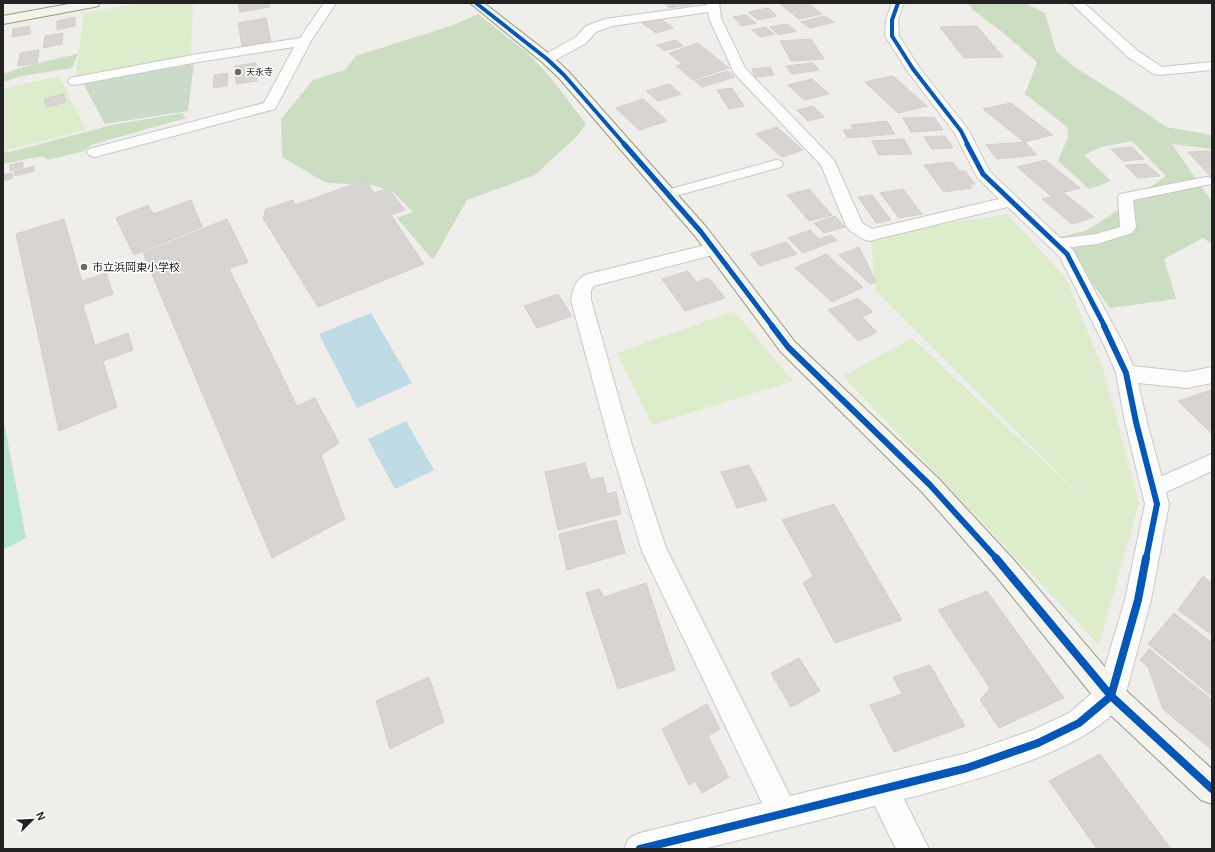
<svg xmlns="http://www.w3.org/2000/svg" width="1215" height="852" viewBox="0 0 1215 852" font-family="Helvetica,'Noto Sans JP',sans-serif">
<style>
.grass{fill:#ddeccb}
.forest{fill:#cbdec1}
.cemetery{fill:#cadbca}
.pitch{fill:#b7e6d2}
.water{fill:#bfdbe3}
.building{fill:#d7d4d2;stroke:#d3d0cc}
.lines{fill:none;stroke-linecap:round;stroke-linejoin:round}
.lane-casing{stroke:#c9c8c7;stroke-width:2}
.street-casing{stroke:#c9c8c7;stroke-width:2}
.secondary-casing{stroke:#999a82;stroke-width:2}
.lane{fill:#fdfcfc;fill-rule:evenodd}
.street{fill:#fdfcfc;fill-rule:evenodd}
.secondary{fill:#f4f4ed;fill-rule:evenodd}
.cycleway-far3-casing{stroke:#fff;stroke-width:5.5}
.cycleway-far2-casing{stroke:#fff;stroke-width:7}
.cycleway-far1-casing{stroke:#fff;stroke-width:8}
.cycleway-casing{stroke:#fff;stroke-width:10}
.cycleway-far3{stroke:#0057b8;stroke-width:4}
.cycleway-far2{stroke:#0057b8;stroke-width:5}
.cycleway-far1{stroke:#0057b8;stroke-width:6}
.cycleway{stroke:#0057b8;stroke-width:8}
.poi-dot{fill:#6a6968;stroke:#fff;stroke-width:1.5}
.labels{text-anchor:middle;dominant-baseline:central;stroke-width:3;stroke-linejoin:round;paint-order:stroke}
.far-poi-label{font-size:9px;fill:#222;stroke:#fff;text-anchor:start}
.poi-label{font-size:11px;fill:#222;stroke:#fff;text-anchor:start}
</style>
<rect width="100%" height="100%" fill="#f0eeeb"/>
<path class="grass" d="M139 3H193L191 54 75 81 84 13Z
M59 76 86 130 7 150 3 149V89Z
M1007 214 1066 278 1104 372 1139 503 1099 645 843 376 912 338 1084 499 876 291 870 235Z
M734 311 793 381 652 425 617 353Z"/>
<path class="forest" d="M968 3H1025L1045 13 1056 51 1073 66 1127 100 1166 127 1212 135V149L1172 144 1212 202V244L1203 238 1164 259 1176 299 1110 308 1059 237 1085 231 1111 215 1166 176 1132 141 1101 147 1084 155 1111 181 1089 189 1058 161 1068 137 1067 127 1025 94 1037 62 1002 32 973 10Z
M478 14 529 54 551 78 586 124 577 136 535 175 467 200 433 260 397 218 413 212 393 192 373 185 326 183 282 157 281 119 313 80 345 70 356 56 453 25Z
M78 54 72 68 22 76 3 82V74C28 65 53 59 78 54Z
M182 113 186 118 91 145 84 151 48 160 43 156 3 164V151L10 152 112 125Z"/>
<path class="cemetery" d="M194 64 188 111 105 124 83 83Z"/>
<path class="pitch" d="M3 417 26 538 3 550Z"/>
<path class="water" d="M371 313 412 383 357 408 319 334Z
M406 421 434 470 395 489 368 439Z"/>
<path class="building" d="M238 3H269L270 7 240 12Z
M664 3H694L695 4 669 8Z
M786 3H808L822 14 799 19 780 4Z
M768 8 777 16 758 20 748 12Z
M746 15 756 23 742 26 733 17Z
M825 16 834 22 810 28 801 22Z
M75 17V26L57 30V21Z
M266 18 271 41 242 46 238 23Z
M659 18 673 28 656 33 642 23Z
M787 24 796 31 779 35 770 27Z
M30 26V34L12 37 13 29Z
M977 26 1003 57 964 58 940 27Z
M765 27 774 34 760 37 752 30Z
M63 33 62 44 43 48 45 36Z
M811 39 824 59 791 61 780 41Z
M676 40 683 46 664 51 657 45Z
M698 43 729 68 693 80 676 66 682 64 669 53Z
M39 50 37 63 18 66 20 53Z
M256 63 257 81 236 84 235 66Z
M813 63 819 70 792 74 786 66Z
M770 67 774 75 755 77 752 69Z
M728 71 735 77 702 87 695 81Z
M228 73 227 86 213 88 214 75Z
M893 76 927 106 898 113 865 82Z
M812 79 829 94 804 100 788 85Z
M669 84 681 94 658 101 646 91Z
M732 88 744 106 729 109 717 90Z
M63 94 66 102 47 107 44 99Z
M643 99 667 121 639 130 616 108Z
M1011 103 1053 135 1024 142 983 109Z
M813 106 824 117 808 121 797 110Z
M934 117 943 130 911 132 903 118Z
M887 121 895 134 848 138 843 130 853 129 851 125Z
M777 127 803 150 782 157 756 134Z
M945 136 953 148 932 149 924 137Z
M904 139 912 154 879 155 872 141Z
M1025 142 1037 155 997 159 986 145Z
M1132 147 1144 159 1123 161 1111 149Z
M1212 151V176L1211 177 1188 152Z
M1045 160 1080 188 1051 196 1017 167Z
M23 162V168L10 171V165Z
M952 162 960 171H965L975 184H969L972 188 944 192 924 165Z
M1146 164 1160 176 1138 178 1125 165Z
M34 166V171L15 176 14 172Z
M12 173 13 178 3 181V175Z
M365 180 374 193 388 188 405 210 391 215 424 264 318 307 263 218 266 209 293 200 295 205Z
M809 189 832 215 809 221 787 195Z
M903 189 922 214 899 218 880 193Z
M1065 194 1094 217 1072 224 1042 199Z
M872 195 891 220 876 223 858 197Z
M191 200 202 227 134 255 116 218 148 205 153 214Z
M835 216 845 227 824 233 814 223Z
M64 219 82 281 106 273 113 294 83 305 95 345 128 333 133 350 103 361 117 407 59 431 16 234Z
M227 219 248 262 229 269 297 406 315 398 339 443 321 455 345 519 272 558 143 253Z
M810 230 819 239 831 235 837 240 803 253 788 238Z
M786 242 797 254 760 266 750 254Z
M859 247 876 282 870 284 839 255Z
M826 254 863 287 832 302 795 268Z
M688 271 696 282 709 278 725 298 685 311 662 279Z
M558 294 572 316 537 328 524 306Z
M858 298 873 312 862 317 877 332 858 341 828 310Z
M1211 390 1212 391V434L1178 401Z
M585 463 590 480 603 477 607 494 616 492 621 514 558 530 545 472Z
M749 465 767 500 737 508 721 472Z
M834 504 902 620 835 643 803 583 813 576 782 520Z
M616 520 625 553 567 570 559 534Z
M1203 576 1212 583V635L1178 610Z
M646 583 675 670 618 689 586 593 599 589 604 597Z
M987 591 1064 698 999 728 980 700 990 688 938 610Z
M1174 613 1212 643V696L1148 644Z
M1149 649 1212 700V750L1163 709 1148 667 1140 660Z
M799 658 820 691 791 707 771 673Z
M930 665 965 726 894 752 870 705 902 694 893 677Z
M429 677 444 722 390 749 376 701Z
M707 704 720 729 708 736 729 777 702 793 695 781 689 785 662 729Z
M1100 754 1171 849H1097L1049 781Z"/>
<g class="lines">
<g class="lane-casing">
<path id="lane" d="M776 160 781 161 783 164 781 167 668 198 663 197 661 194 663 191Z
M1206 177 1211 178V184L1133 200 1136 227 1132 233 1097 244 1056 249 1051 248 1048 244 1051 240 1056 239 1096 234 1120 227 1118 197 1120 194Z
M1212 454V471L1160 495 1153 498 1146 495 1143 489 1146 483Z"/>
</g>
<g class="street-casing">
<path id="street" d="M324 3H336L311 41 275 109 95 157 89 155 87 152 89 149 264 103 294 47 198 62 75 85 70 84 68 81 70 78 198 54 300 38Z
M707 3H719L721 18 745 68 834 160 862 223 872 229 999 199 977 177 954 132 908 72 885 36 886 20 892 3H904L898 20 899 36 919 67 969 131 990 172 1073 250 1126 349 1133 366 1187 372 1212 367V383L1187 388 1138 383 1147 422 1169 504 1151 600 1125 696C1103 749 957 785 904 799L929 849H896L875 806 703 849H624L629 838 640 833 762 803 642 551 610 445 571 300C573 288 576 278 588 274L714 243 720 245 723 249 720 253 594 286 591 290V300L632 445 666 548 790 796 967 753 1033 730 1069 713 1099 687 1125 600 1145 504 1125 422 1116 373 1106 349 1060 257 1008 207 869 241 863 239 849 230 846 226 821 165 734 73 709 18 708 12 612 26 596 32 586 43 552 62H542L540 59 542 56 576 37 586 26 605 19 707 5Z
M1071 3H1084L1139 52 1162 67 1212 62V70L1159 75 1154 74 1129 58Z"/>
</g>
<g class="secondary-casing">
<path id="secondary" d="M74 3H100L98 6 94 7 3 24V16Z
M470 3H484L552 56 569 72 707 228 795 342 938 478 1013 559 1121 686 1212 769V804L1201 800 1101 706 995 575 922 492 781 352 695 236 559 78 542 62Z"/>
</g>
<use href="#lane" class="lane"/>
<use href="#street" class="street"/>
<use href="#secondary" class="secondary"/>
<g class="cycleway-far3-casing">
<path id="cycleway-far3" d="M476 3 547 59 564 75 625 145
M898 3 892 20V36L913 69 961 131 968 145"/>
</g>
<g class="cycleway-far2-casing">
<path id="cycleway-far2" d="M624 144 701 232 773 327
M967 144 983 174 1067 254 1105 327"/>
</g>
<g class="cycleway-far1-casing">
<path id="cycleway-far1" d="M772 326 788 347 930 485 997 559
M1104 326 1126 373 1136 422 1157 504 1146 559"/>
</g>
<g class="cycleway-casing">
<path id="cycleway" d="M996 558 1111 696 1212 789
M640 849 967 768 1038 743 1079 723 1111 696 1138 600 1146 558"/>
</g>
<use href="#cycleway-far3" class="cycleway-far3"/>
<use href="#cycleway-far2" class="cycleway-far2"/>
<use href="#cycleway-far1" class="cycleway-far1"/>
<use href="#cycleway" class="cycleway"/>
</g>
<g class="poi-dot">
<circle cx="238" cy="72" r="4"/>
<circle cx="84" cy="267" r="4"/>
</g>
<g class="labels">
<g class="far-poi-label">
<text x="246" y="72">天永寺</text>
</g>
<g class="poi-label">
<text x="92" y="267">市立浜岡東小学校</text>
</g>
</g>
<rect width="1215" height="852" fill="none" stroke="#222222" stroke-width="8"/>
<g transform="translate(32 820) rotate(66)" stroke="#ffffff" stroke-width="3" paint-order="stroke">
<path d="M0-3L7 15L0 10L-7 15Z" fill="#222222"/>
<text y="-6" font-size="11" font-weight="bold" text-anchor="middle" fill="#222222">N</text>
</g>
</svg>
